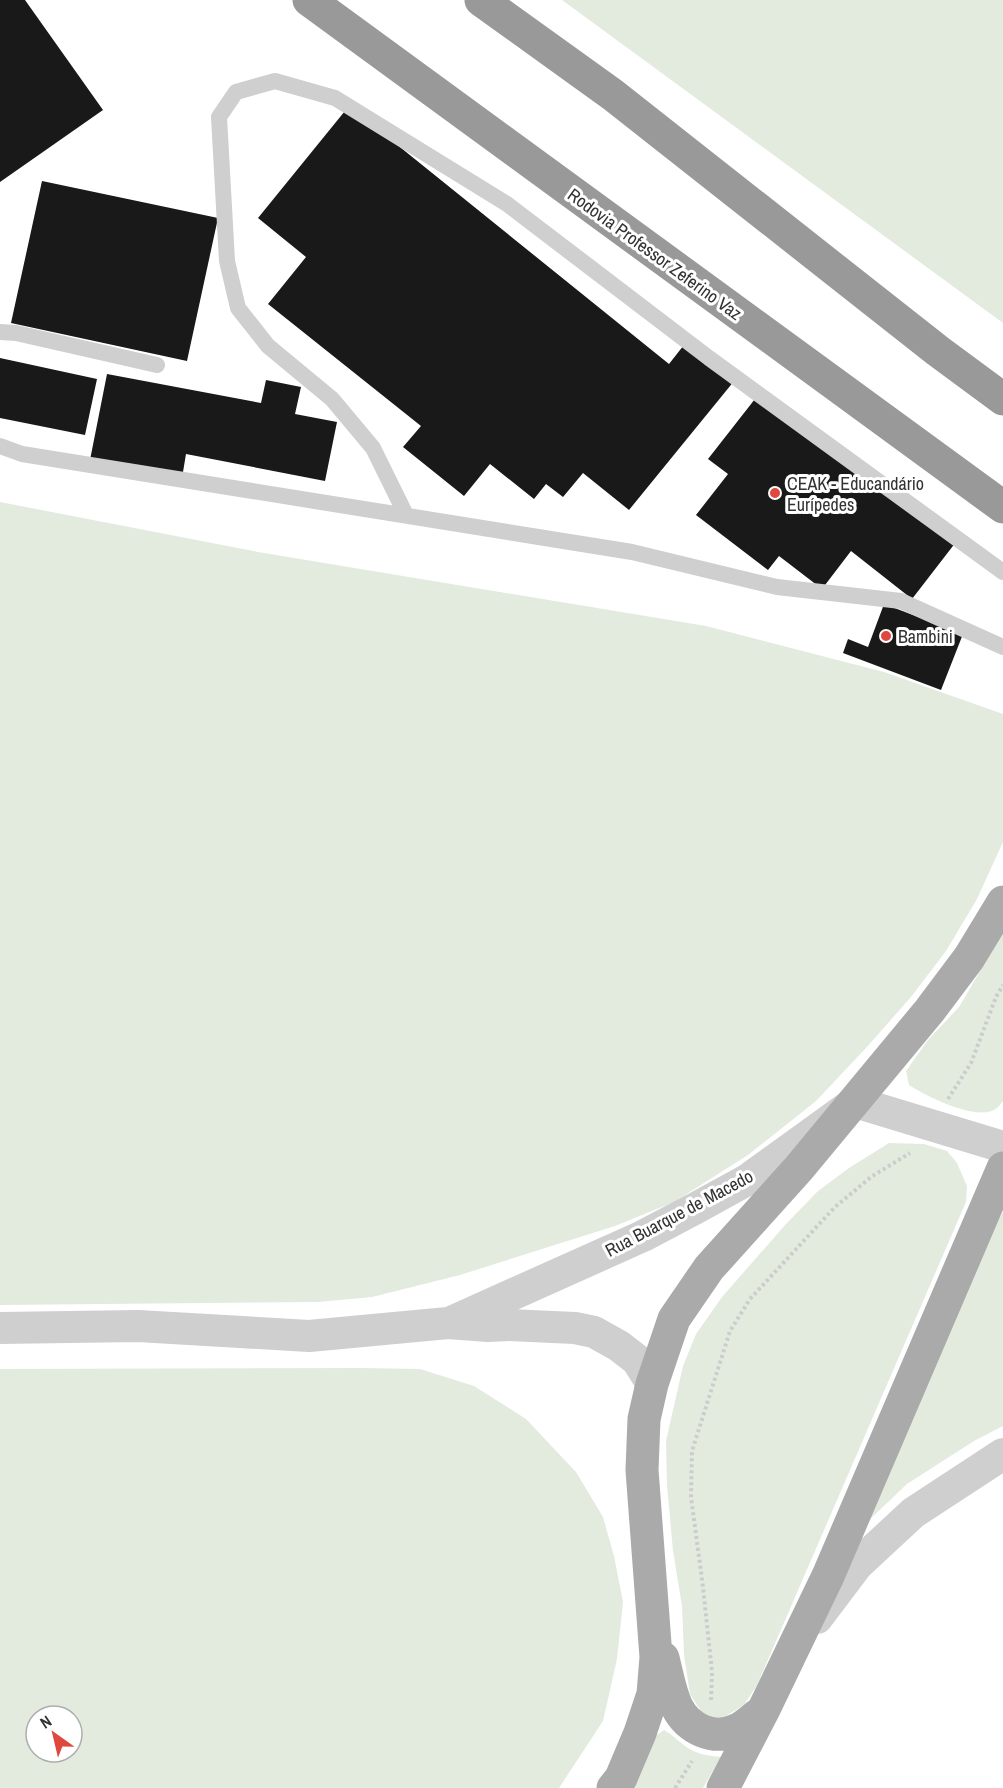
<svg xmlns="http://www.w3.org/2000/svg" width="1003" height="1788" viewBox="0 0 1003 1788" font-family="'Archivo Narrow',sans-serif">
<style>
.green{fill:#e3ebdf;fill-rule:evenodd}
.building{fill:#191919}
.lines{fill:none;stroke-linecap:round;stroke-linejoin:round}
.path{stroke:#ccc;stroke-width:4;stroke-dasharray:3 3;stroke-linecap:butt}
.lane{stroke:#cfcfcf;stroke-width:16}
.street{stroke:#cfcfcf;stroke-width:32}
.primary{stroke:#aaa;stroke-width:33}
.highway{stroke:#999;stroke-width:33}
.poi-dot{fill:#df483e;stroke:#fff;stroke-width:2}
.labels{text-anchor:middle;dominant-baseline:central;stroke-width:6;stroke-linejoin:round;paint-order:stroke}
.street-label{font-size:18px;fill:#323232;stroke:#fff}
.poi-label{font-size:18px;fill:#323232;stroke:#fff;text-anchor:start}
</style>
<rect width="100%" height="100%" fill="#fff"/>
<path class="green" d="M562 0H1003V323Z
M0 502 258 552 706 626 884 672 1003 714V842L977 899 946 951 911 997 866 1048 816 1101 748 1155 674 1202 615 1226 460 1275 372 1297 318 1302 0 1305Z
M1003 932V1101C1001 1104 999 1106 997 1108 978 1123 926 1096 909 1085L906 1071 928 1040 959 1007Z
M889 1143 924 1144 947 1151 957 1163 967 1186 966 1202 757 1685 744 1705 721 1719 702 1713 690 1694 684 1655 682 1606 673 1551 667 1485 666 1441 683 1366 696 1334 722 1297 786 1224 818 1191 849 1168Z
M1003 1212V1426L974 1441 907 1484 862 1527 998 1220Z
M359 1368 420 1369 474 1386 526 1419 576 1472 603 1517 614 1556 623 1602 617 1659 603 1721 559 1788H0V1369ZM36 1716H72V1752H36Z
M664 1730C673 1735 679 1742 688 1748 697 1754 709 1756 721 1757L703 1788H630L651 1739Z"/>
<path class="building" d="M0 0H25L103 110 0 182Z
M349 106 669 364 691 336 739 375 629 510 583 473 563 497 546 484 534 499 490 464 464 496 403 447 421 426 268 304 306 257 258 218Z
M42 181 218 218 187 361 11 323Z
M0 358 97 379 85 435 0 418Z
M107 374 261 403 266 380 301 387 295 414 337 422 325 481 186 454 182 478 90 460Z
M762 390 956 542 912 599 851 551 822 589 779 556 768 570 696 515 728 474 708 459Z
M884 604 963 634 941 690 843 653 848 639 868 647Z"/>
<g class="lines">
<path class="path" d="M948 1099 971 1063 996 997 1003 985
M711 1700 712 1672 703 1587 691 1497 692 1451 730 1331 750 1299 835 1207 871 1177 910 1153
M675 1788 692 1761"/>
<path class="lane" d="M0 332 16 333 157 365
M0 446 22 454 632 552 777 587 901 601 1003 647
M406 515 373 448 332 399 268 346 238 308 227 261 219 117 236 92 275 81 335 98 507 204 709 358 1003 572"/>
<path class="street" d="M451 1322 643 1236 696 1208 747 1180 855 1102 1003 1147
M0 1328 138 1326 309 1336 448 1323 488 1326 509 1325 575 1328 594 1332 619 1346 637 1360 652 1384
M817 1618 857 1565 913 1513 1003 1454"/>
<path class="primary" d="M663 1658C667 1674 670 1692 677 1707 688 1729 714 1741 736 1730 746 1726 754 1717 763 1711
M613 1788 621 1778 640 1733 653 1694 656 1657 642 1470 644 1419 652 1384 674 1319 709 1268 799 1168 930 1010 969 958 1003 902
M723 1788 763 1711 828 1576 1003 1168"/>
<path class="highway" d="M309 0 1003 507
M481 0 613 95 938 351 1003 399"/>
</g>
<g class="poi-dot">
<circle cx="775" cy="493" r="6"/>
<circle cx="886" cy="636" r="6"/>
</g>
<g class="labels">
<g class="street-label">
<text transform="translate(655 254) rotate(36)">Rodovia Professor Zeferino Vaz</text>
<text transform="translate(679 1213) rotate(-28)">Rua Buarque de Macedo</text>
</g>
<g class="poi-label">
<text x="787" y="483">CEAK - Educandário<tspan x="787" dy="21">Eurípedes</tspan></text>
<text x="898" y="636">Bambini</text>
</g>
</g>
<g transform="translate(54 1734) rotate(326)"><circle r="28" fill="#ffffff" stroke="#adadad" stroke-width="1.5"/>
<path d="M0-4.5L10 22L0 15L-10 22Z" fill="#df483e"/>
<text y="-9" font-size="16" font-weight="bold" text-anchor="middle" fill="#323232">N</text>
</g>
</svg>
